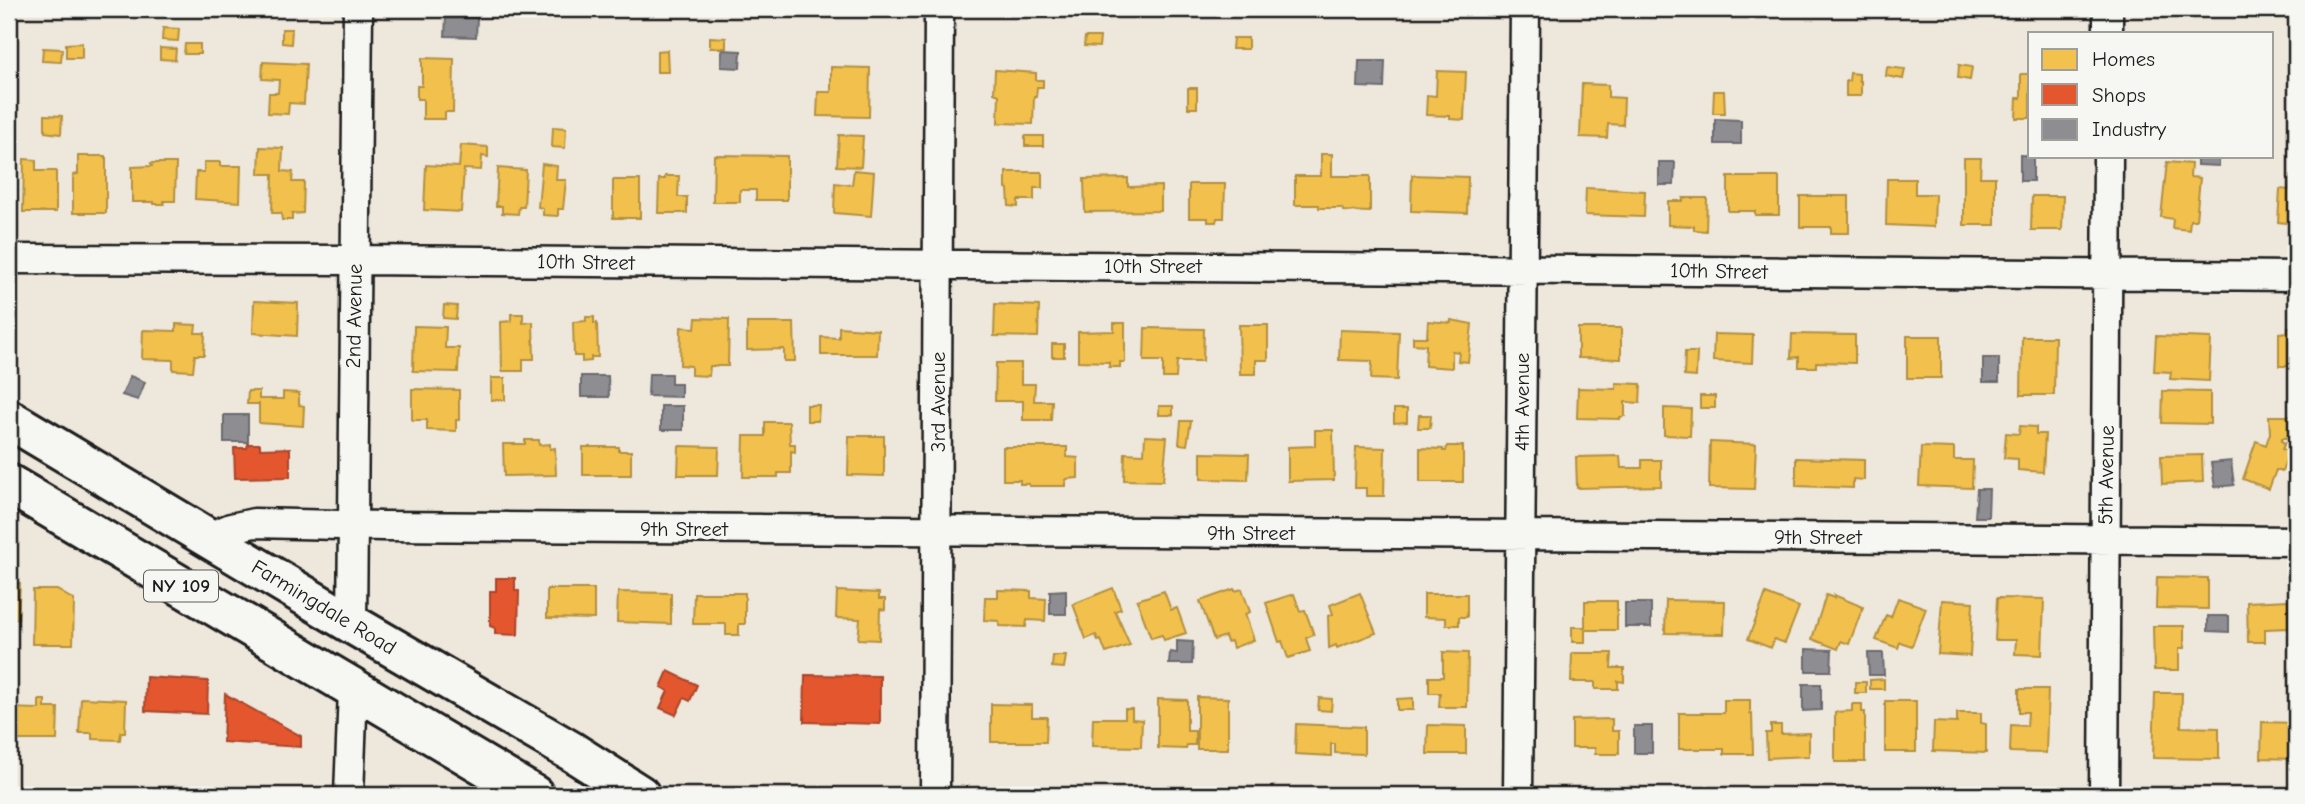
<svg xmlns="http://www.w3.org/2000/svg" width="2305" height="804" viewBox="0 0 2305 804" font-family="'Comic Neue',sans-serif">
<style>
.homes{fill:#f2c14e;stroke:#b2903f;stroke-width:2}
.shops{fill:#e4572e;stroke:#a84529;stroke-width:2}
.industry{fill:#8d8d92;stroke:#6b6b6f;stroke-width:2}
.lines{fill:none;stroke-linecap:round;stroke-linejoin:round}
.street-casing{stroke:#1c1c1c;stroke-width:33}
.primary-casing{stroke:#1c1c1c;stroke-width:44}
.street{stroke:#f6f6f2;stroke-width:28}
.primary{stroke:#f6f6f2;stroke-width:38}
.labels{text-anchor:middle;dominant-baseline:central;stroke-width:7;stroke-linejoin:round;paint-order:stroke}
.shield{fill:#f6f6f2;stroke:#5d5d5c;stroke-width:2}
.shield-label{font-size:19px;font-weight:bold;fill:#1c1c1c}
.street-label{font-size:21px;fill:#1c1c1c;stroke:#f6f6f2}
</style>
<rect width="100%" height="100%" fill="#eee7dc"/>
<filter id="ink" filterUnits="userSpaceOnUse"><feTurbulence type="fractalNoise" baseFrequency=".0143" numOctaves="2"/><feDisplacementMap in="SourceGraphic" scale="14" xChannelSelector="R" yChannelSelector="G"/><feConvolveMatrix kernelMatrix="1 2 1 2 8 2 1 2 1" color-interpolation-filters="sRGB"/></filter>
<g filter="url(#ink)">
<path class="homes" d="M163 28 179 29 178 41 162 40Z
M282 29H292L291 44 282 43Z
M710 37 726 38V48H710Z
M1085 37H1100L1099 47 1084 46Z
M1233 38H1248V49H1232Z
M82 43V58H66V44Z
M185 44H200V54H184Z
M43 48 62 49 61 62 42 61Z
M160 48 176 49 175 60 160 59Z
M667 50 668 72H657V51Z
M422 58 454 59 453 112H445V119H423V99H417V86H422Z
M263 62 306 64 304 104 289 103 288 114 268 113 269 93H278L279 80 262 79Z
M1959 65 1972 67 1970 80 1958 78Z
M831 67 870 68 869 117 817 116 818 92H831Z
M1887 67 1905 69 1903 79 1886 76Z
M995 70 1036 73V80H1043V87H1037L1036 97H1034L1033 124 998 123 999 95 994 93Z
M1437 71 1466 72 1464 120 1450 119V116L1426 115 1427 95 1436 96Z
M1850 73 1859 74V81H1861V96H1846V81H1849Z
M2021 74H2030V118H2016L2017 98H2021Z
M1582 84 1608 85V97L1624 98 1623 125 1608 124 1607 138 1580 137Z
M1188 88H1197V108H1188Z
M1714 91H1724L1725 113H1713Z
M45 115 62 116 61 134 45 132Z
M2291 116H2296V142H2291Z
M553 127 566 128 565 148 552 147Z
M839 135 863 136 861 167 837 166Z
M1025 136H1043V146H1025Z
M461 145 488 147V157L482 156 481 170 464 169 461 212 424 210 426 165 459 167Z
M260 147 283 148 282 171 293 172 292 182H304L303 213 292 214V220H282L281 213H272L273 174H259Z
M1321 154H1332V176H1370V212L1343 211 1342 208H1319V205H1295V176H1321Z
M714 155 787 156V200H756V190H740V202H713Z
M78 156H106V213H73V175L78 174Z
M1964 158H1981L1980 177H1995V225H1964Z
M24 159 36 160V171H56V212H23Z
M204 162H220V166H241L240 202 195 199 196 172H204Z
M2167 162 2191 164 2190 177 2200 178 2196 220H2190L2189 230 2172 228 2173 219 2161 217Z
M151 163H176L175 201H164V204H154V202H132V167L152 166Z
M542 164 557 166 556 180H566L563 209H558V216L543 215V208L538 207Z
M498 168 526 170 524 207H519L518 214 502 213V206H496Z
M854 170 874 172 871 216 834 213 835 183 852 185Z
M1006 172H1042V188H1034V200H1018V207L1009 206 1008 189 1006 188Z
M1412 175 1468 177 1467 213 1411 211Z
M665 176H679L678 197H687V213H658L659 179H665Z
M2291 176 2296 177V224L2278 222 2280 189 2289 190Z
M1728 177H1779V215H1755V211H1728Z
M1128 178V187L1161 186V211L1085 212 1084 179Z
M1887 179H1915V194H1935L1934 227 1886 225Z
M613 180H640V218H613Z
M1189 184H1225L1224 218H1217L1216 222H1208V218H1189Z
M1586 188 1645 191 1644 217 1585 215Z
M1800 196H1849V233H1831V227H1800Z
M2032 196H2063L2062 230H2031Z
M1683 198H1707L1706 231 1694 230V226L1668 225V201H1683Z
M254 301 298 303 297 336 253 333Z
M995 304 1039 306 1038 337 994 336Z
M444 305 457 306 456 319 443 318Z
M511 314H523V323L533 322 534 359H523V371H502L501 322 511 321Z
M586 317H594V323H597L598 357H591V361L582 362V356H574L573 322 586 321Z
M696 318 729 319 728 366H710L709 376 691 375V366L680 365 681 327 695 328Z
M1451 320 1472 324 1468 362 1458 361 1459 352 1452 351V368L1425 366 1426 345 1413 344V337H1427L1428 321 1451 323Z
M747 323H794L795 361H784V349L747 350Z
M1114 323H1125V362H1120V367H1109V362L1078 361V332L1114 331Z
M176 324 196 325 195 333H205L204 355H195L193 371 173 370V360L142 359 143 330 176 331Z
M1239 325H1268V360H1256V374H1240Z
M414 326 446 327 445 348H459L458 372 413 371Z
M839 327 878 330 877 355H821V337L839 338Z
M2288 327H2296V366H2279V333L2288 332Z
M1145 328 1204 329 1203 361H1177L1176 378H1163V361H1144Z
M1578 328H1621V359L1578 358Z
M1340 330 1399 332 1397 380 1371 379 1372 361 1339 360Z
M1714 334 1753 335 1752 363 1713 361Z
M1792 334 1855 335V363L1816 362V367H1799V357L1791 358Z
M1907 336H1941V378H1907Z
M2156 336 2211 338 2209 381 2170 379 2171 372 2154 371Z
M2022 337H2055L2054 395H2021Z
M1052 344H1064V357H1052Z
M1685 352H1697L1696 377 1684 376Z
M996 363H1021V384H1035L1034 401H1052L1051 420H1023V401H995Z
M491 378H505V400H491Z
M1616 383 1641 384 1640 403 1625 402V416L1620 417V419L1577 418 1578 388 1616 389Z
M412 389 459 390V420H456V431L427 430V420H412Z
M248 391H259V399H283V392L299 393V405L304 406 303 426 259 423V404H247Z
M2163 391 2210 392V424L2162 423Z
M1700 396H1715V408H1700Z
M807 405H819L818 421H807Z
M1159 406H1173V415H1159Z
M1664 408 1691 409 1690 436 1664 435Z
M1394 409H1407V422L1394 423Z
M1419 415H1431L1430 428H1418Z
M2269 416H2296V438H2282L2281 441 2285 443 2282 449 2289 451 2282 472 2276 470 2269 489 2243 479 2256 441 2266 445 2270 433Z
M1181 421H1191L1187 445 1179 444Z
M765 422H789L790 444H795V452L791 451V473H778V477H743L744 436H765Z
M2020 426 2036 427V434H2045L2043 472 2018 470V459L2004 458 2006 433 2019 434Z
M1315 430H1333L1334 480 1288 481V447L1315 446Z
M849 436H884V476L848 475Z
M1145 436 1167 437 1163 481 1124 480 1125 453 1144 454Z
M525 440H539V445L550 444V449L555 448 556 475 504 476 503 444H525Z
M1710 442 1756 444 1754 489 1709 488Z
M679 446 719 447 718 475H678Z
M1447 446H1463V482H1420V448L1443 449V451H1446Z
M583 447H619V451H631V475H583Z
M1003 447H1067V457L1078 458V478L1066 479V486H1029V484H1020V480H1003Z
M1356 447 1385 448 1384 496H1366V488H1355Z
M1921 447 1954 448V460H1973L1972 488 1919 486Z
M1201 453 1249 454 1248 480 1201 479Z
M2202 455 2203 482 2162 484 2161 456Z
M1620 456 1621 468H1642V460H1661V486L1577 488 1576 457Z
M1796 458 1864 460V480L1853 479V488L1796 486Z
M2157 577 2208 578V609L2156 608Z
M9 583H20L18 619H9Z
M1113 588 1121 609 1115 611 1130 645 1106 653 1101 640 1098 641 1096 635 1086 639 1073 604Z
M547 589H594V619L547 618Z
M1234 589 1235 591 1242 589 1250 612 1245 614 1254 640 1233 648 1231 641 1227 642 1225 636 1214 640 1200 601Z
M33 590H57L74 600 73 644H32Z
M998 590 1031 591V598L1046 599 1045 621 1027 620 1026 627 999 626V621L984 620 985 597H998Z
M837 591 879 593V599H885V610L880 609 879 640 858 639 860 619 836 618Z
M1164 591 1171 610 1177 608 1186 633 1164 640 1162 635 1151 638 1137 600Z
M618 592 671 593V624L617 622Z
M694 593H745V624H739V635H726V624H693Z
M1360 593 1376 633 1337 648 1336 645 1329 648 1328 616 1333 614 1330 605Z
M1294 594 1300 611 1305 610 1314 635 1306 638 1310 651 1288 658 1282 641 1279 642 1266 603Z
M1424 594H1467V617H1459V625H1446V618L1424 617Z
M1766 594 1799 607 1785 643 1774 639 1771 648 1748 639Z
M1826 595 1834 598V595L1863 607 1849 644 1841 641 1838 649 1812 639Z
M1898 598 1926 608 1912 646 1900 642 1898 648 1876 640 1886 615 1891 617Z
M1997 598 2044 599 2042 655 2015 654 2016 640H1995Z
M1666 600 1725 601 1724 634 1665 633Z
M1942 600 1973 602 1970 656 1938 654Z
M2288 600 2289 628 2265 629V642H2248L2247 602Z
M1585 601H1617V630H1585V642H1572V627H1585Z
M2153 626H2184V648H2179V670H2154Z
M1443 652 1468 653 1467 707H1439L1440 693H1429V677H1443Z
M1572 653H1612L1611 668H1624V682L1618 681V689H1595V682H1571Z
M1053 656H1066L1064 668 1052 667Z
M1884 679V689H1870V680Z
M1855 682H1866V693H1855Z
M2019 689H2048L2046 753 2010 752 2011 725 2027 726 2028 712H2019Z
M2155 693H2182L2181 727 2219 728V759L2153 758Z
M1197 697 1228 698V749H1197Z
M81 698 126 700 125 732H121L120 740 92 739V733H79Z
M1319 698 1332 699 1331 711 1318 710Z
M1413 698V710H1397V699Z
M1158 699 1187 700V731H1195V745H1187L1186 749 1158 748Z
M39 700H45V708H58L57 740H9V708L39 709Z
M1724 700H1750V714L1752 713 1753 754H1724V749H1679V713H1724Z
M1885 701H1916V752H1885Z
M991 704 1032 705V717H1047L1046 742H991Z
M1852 704H1862V712H1865V762H1835V712L1852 711Z
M1125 709H1132V719L1142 720 1141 747 1092 746 1093 718H1125Z
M1957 713H1981V723L1986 724V753L1933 751 1934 722 1957 723Z
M1612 719V731H1619V754H1595V748H1572V720Z
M2262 722 2296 723V759L2261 758Z
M1296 724 1364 727V754L1335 753V744H1331V756L1295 754Z
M1428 725 1466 726V754H1427Z
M1771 725H1781V734L1809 733V756L1767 758 1766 733H1771Z"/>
<path class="shops" d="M248 444H260V449L290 448V477L235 478 234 448H247Z
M496 578H515V590L519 591 518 635 495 634V628L490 626V591H496Z
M668 671 697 685 690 701 684 698 676 715 660 708 668 691 661 687Z
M805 675 880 676V724L804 722Z
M146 677 208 681 207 714 145 711Z
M225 694 301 736V747L223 742Z"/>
<path class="industry" d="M446 17 477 18 476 37 445 36Z
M722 50 741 51 740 68 721 67Z
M1359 61H1385L1384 88 1358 87Z
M1715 119 1741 120V144H1715Z
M2020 155 2033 156V181H2020Z
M2197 156H2219V166L2197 165Z
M1659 162H1675L1674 185H1659Z
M1983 358H1999V382H1983Z
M649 374H671V384H681V397L648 396Z
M130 376 145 382 138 400 122 395Z
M581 376H608L609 397H581Z
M661 406H683V430H661Z
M224 415H248V442H224Z
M2231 461 2234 485 2215 487 2211 463Z
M1977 489H1989L1988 517H1975Z
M1066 590V614H1050V591Z
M1625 603H1651V627H1625Z
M2208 616H2229V632L2208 631Z
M1177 641 1193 642 1192 664H1169L1170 652 1177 653Z
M1806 649 1832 650 1831 671H1806Z
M1868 653H1883L1884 675H1869Z
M1803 684H1821V710L1803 711Z
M1634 726H1652V753H1634Z"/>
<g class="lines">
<g class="street-casing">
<path id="street" d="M2108 33V9
M9 259 355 260 2296 276
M209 537 231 528 254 523 383 526 2296 541
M352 624 358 9
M349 795 353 689
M935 795 939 9
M1518 795 1525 9
M2104 795 2108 156"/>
</g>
<g class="primary-casing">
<path id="primary" d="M9 419 352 624 571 751 640 795
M9 484 534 795"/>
</g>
<use href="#street" class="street"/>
<use href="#primary" class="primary"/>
</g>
</g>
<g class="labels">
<rect class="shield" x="144" y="570.5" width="74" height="31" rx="5"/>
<g class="shield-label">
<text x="181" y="586">NY 109</text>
</g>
<g class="street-label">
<text transform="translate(586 262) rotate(1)">10th Street</text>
<text x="1153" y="266">10th Street</text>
<text transform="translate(1719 271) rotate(1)">10th Street</text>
<text transform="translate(354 316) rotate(-89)">2nd Avenue</text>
<text transform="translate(938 402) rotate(-90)">3rd Avenue</text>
<text transform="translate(1522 402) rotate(-90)">4th Avenue</text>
<text transform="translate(2106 475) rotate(-89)">5th Avenue</text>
<text x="684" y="529">9th Street</text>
<text x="1251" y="533">9th Street</text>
<text x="1818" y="537">9th Street</text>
<text transform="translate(324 607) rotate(31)">Farmingdale Road</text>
</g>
</g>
<rect width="2305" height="804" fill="none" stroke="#f6f6f2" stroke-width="35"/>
<rect x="18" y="18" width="2270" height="769" fill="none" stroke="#1c1c1c" stroke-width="2.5" filter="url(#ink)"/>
<rect x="2028" y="32" width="245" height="126" fill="#f6f6f2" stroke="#9f9f9c" stroke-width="2"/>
<rect x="2042" y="49" width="35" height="21" fill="#f2c14e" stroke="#9f9f9c" stroke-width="2"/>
<text x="2092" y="66" font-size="21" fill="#1c1c1c">Homes</text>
<rect x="2042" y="84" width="35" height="21" fill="#e4572e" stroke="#9f9f9c" stroke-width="2"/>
<text x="2092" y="102" font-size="21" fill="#1c1c1c">Shops</text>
<rect x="2042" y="119" width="35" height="21" fill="#8d8d92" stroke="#9f9f9c" stroke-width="2"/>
<text x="2092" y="136" font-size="21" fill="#1c1c1c">Industry</text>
</svg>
